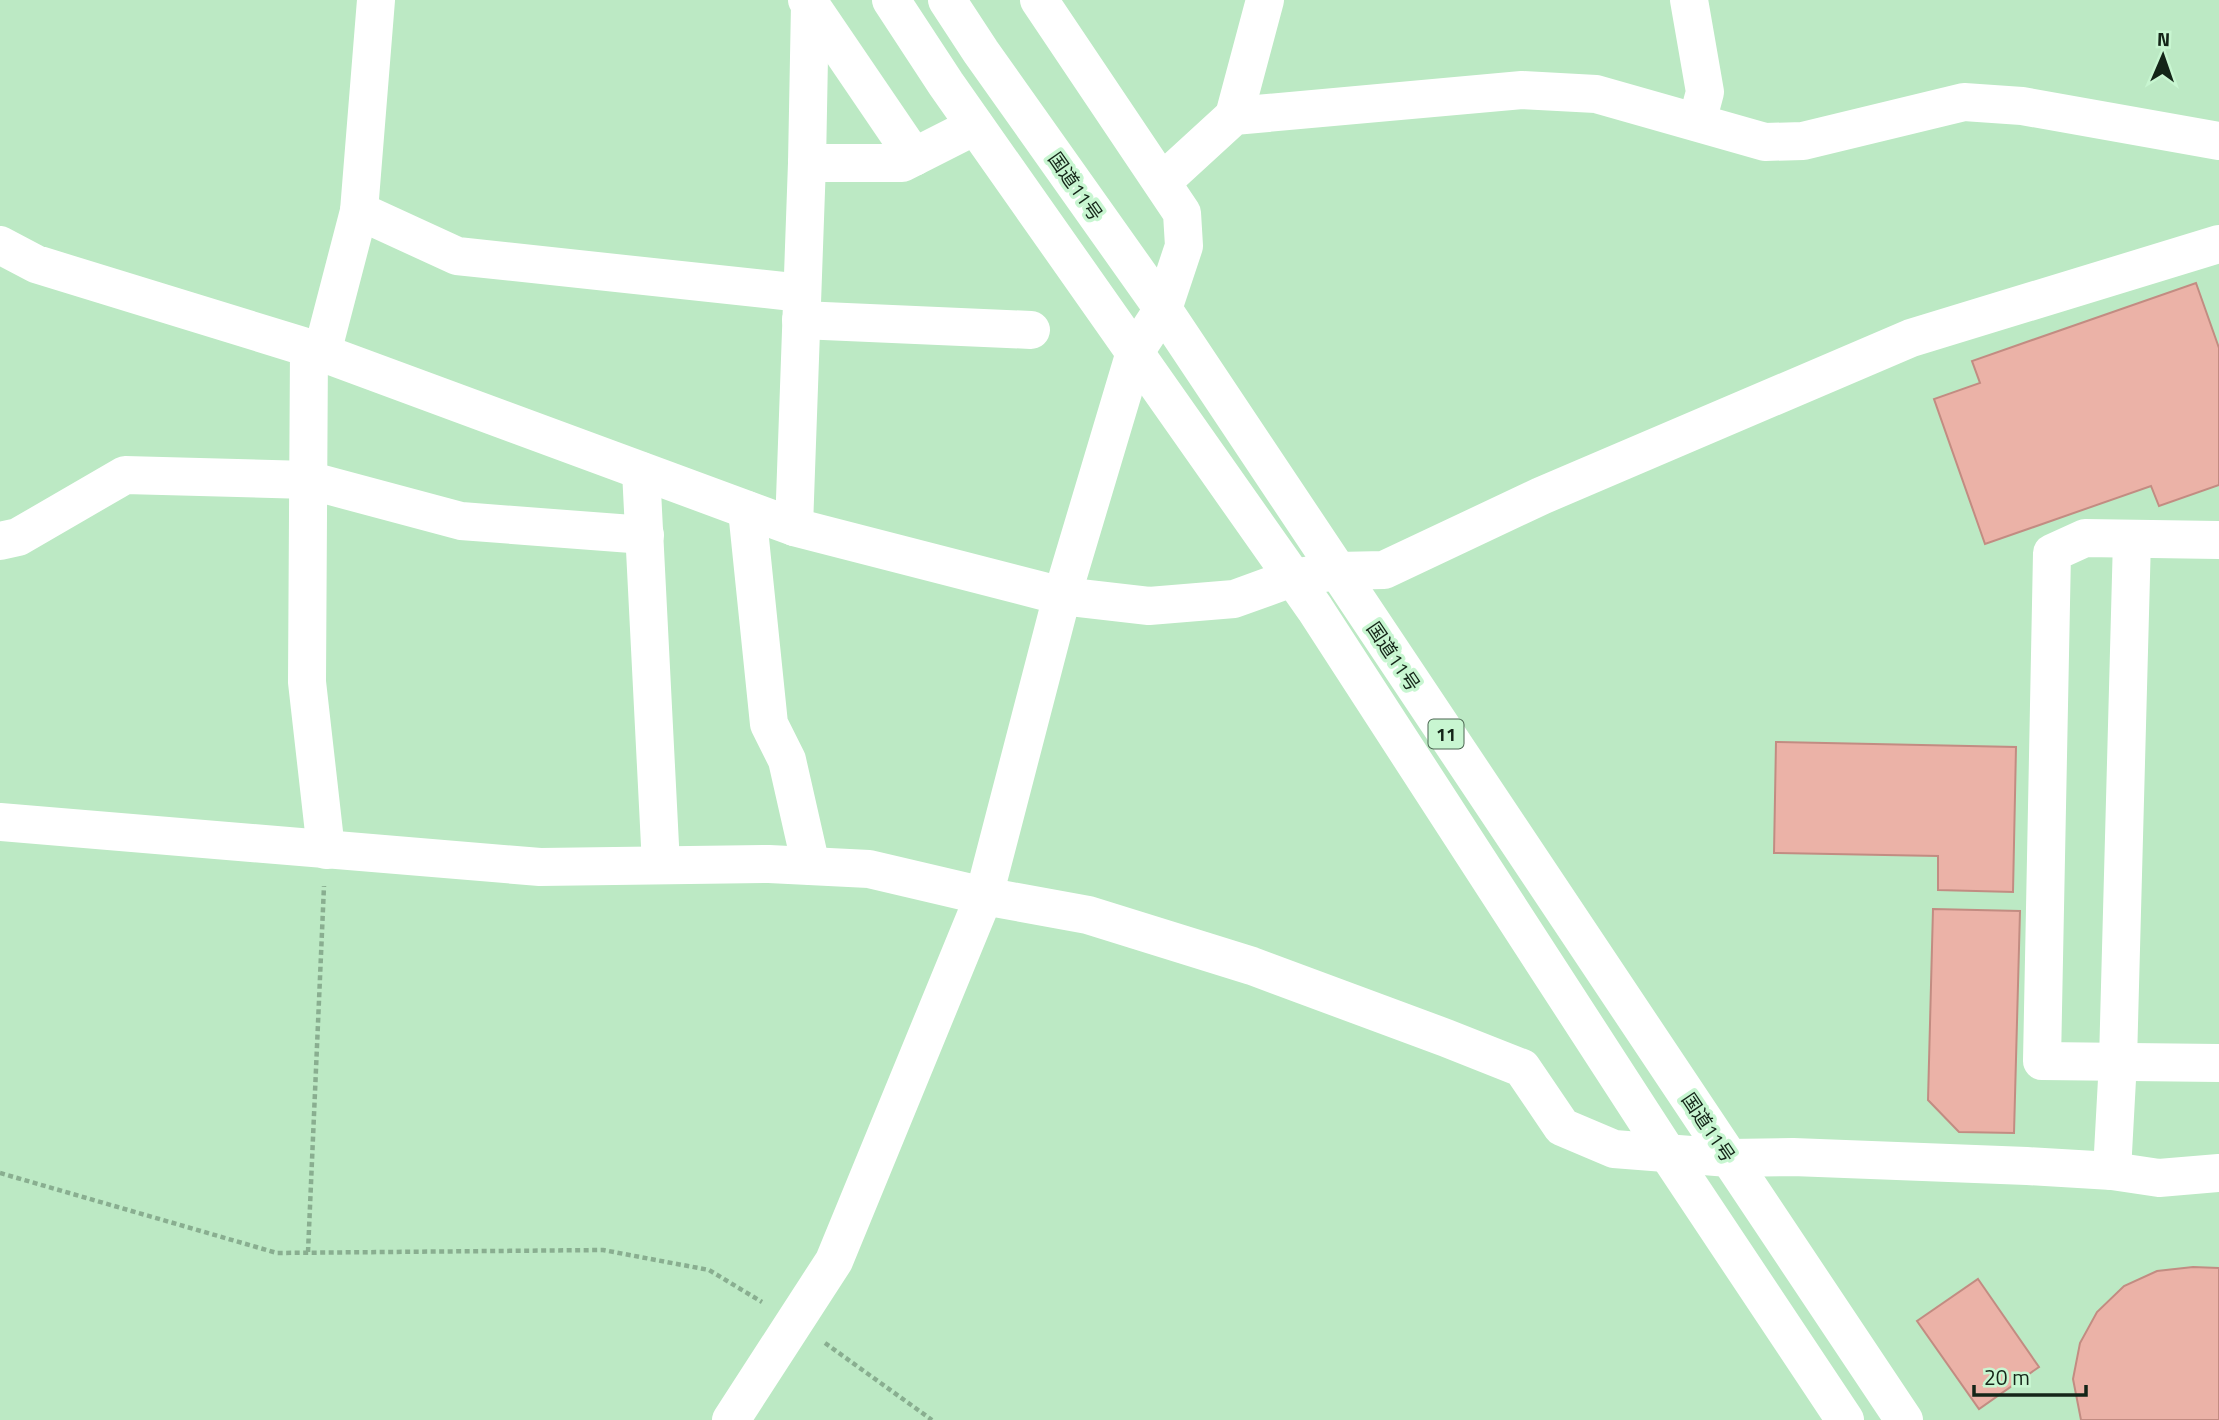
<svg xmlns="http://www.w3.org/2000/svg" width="2219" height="1420" font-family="'Titillium Web','Noto Sans JP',sans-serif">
  <rect width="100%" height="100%" fill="#bce9c4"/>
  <g fill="#ebb2a7" stroke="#c28c82" stroke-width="2">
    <polygon points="2196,283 2219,348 2219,485 2159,506 2151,486 1985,544 1934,399 1980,383 1972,361"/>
    <polygon points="1776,742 2016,747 2013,892 1938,890 1938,856 1774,853"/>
    <polygon points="1933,909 2020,911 2014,1133 1959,1132 1928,1100"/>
    <polygon points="2193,1267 2219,1268 2219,1420 2081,1420 2073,1379 2080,1343 2097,1312 2124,1286 2157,1271"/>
    <polygon points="1978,1279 2039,1367 1979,1409 1917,1321"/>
  </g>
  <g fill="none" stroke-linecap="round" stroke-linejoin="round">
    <g stroke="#89ae90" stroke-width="4.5" stroke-dasharray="5 3.5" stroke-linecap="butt">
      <polyline points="0,1173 277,1253 603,1250 709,1270 762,1302"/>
      <polyline points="308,1252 324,886"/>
      <polyline points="825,1343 932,1420"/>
    </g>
    <g stroke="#fff" stroke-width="38">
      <polyline points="807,0 810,4 807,163 902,163 975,126"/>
      <polyline points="1689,0 1705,92 1697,122"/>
      <polyline points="810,4 914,157"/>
      <polyline points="1234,116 1265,0"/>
      <polyline points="1162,182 1234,116 1522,90 1596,94 1765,142 1803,141 1964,102 2022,106 2219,141"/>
      <polyline points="359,211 457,256 802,293"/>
      <polyline points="0,245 36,264 309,348 794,527 1062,596 1149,606 1234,599 1292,578 1337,571 1384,570 1541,496 1911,338 2219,244"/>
      <polyline points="801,320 1031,330"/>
      <polyline points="309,348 307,682 326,850"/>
      <polyline points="322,353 359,211 376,0"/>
      <polyline points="641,471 661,865"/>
      <polyline points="747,510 769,724 787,760 811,866"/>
      <polyline points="794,527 807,163"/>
      <polyline points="2219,540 2085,538 2052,553 2042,1061 2219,1063"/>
      <polyline points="0,541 18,537 125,475 308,480 461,521 645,535"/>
      <polyline points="0,822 540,867 769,864 869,869 984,896 1088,915 1252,966 1446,1038 1522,1068 1562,1127 1614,1149 1729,1158 1793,1157 2027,1166 2112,1171 2159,1178 2219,1173"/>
      <polyline points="2112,1171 2118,1061 2132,539"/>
      <polyline points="731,1420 834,1261 984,896 1062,596 1135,352 1163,309 1184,246 1182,213 1039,0"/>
    </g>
    <g stroke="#fff" stroke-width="38">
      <polyline points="891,0 946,84 1315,609 1668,1154 1845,1420"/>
      <polyline points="947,0 981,52 1163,309 1904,1420"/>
    </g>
  </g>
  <g text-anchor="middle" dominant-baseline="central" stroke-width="7" stroke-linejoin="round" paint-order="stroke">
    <rect fill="#c8f6d1" stroke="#4a6450" stroke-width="2" x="1428.5" y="719.5" width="35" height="29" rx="5"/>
    <g font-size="18" font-weight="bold" fill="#142518">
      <text x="1446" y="734">11</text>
    </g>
    <g font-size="19" fill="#142518" stroke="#c8f6d1">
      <text transform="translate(1076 186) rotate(55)">国道11号</text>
      <text transform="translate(1394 656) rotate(56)">国道11号</text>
      <text transform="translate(1709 1127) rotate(56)">国道11号</text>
    </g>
  </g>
  <g transform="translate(2163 56) rotate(2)" stroke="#c8f6d1" stroke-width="5" paint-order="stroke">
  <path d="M0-5L12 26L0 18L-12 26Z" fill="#142518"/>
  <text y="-10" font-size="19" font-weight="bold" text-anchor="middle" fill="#142518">N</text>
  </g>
  <path d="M1974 1385v10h112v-10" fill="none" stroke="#142518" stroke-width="3.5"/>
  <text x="1984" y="1385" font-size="21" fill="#142518" stroke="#c8f6d1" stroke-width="5" paint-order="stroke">20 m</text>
</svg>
